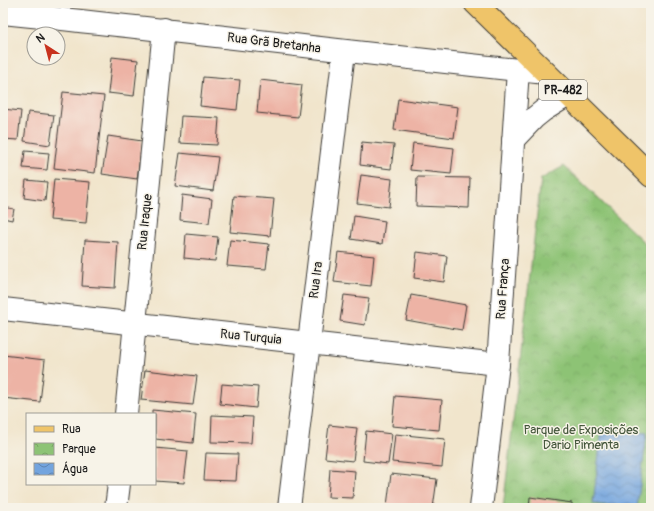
<svg xmlns="http://www.w3.org/2000/svg" width="654" height="511" font-family="Pangolin,sans-serif">
  <defs>
    <pattern id="park-crowns" width="20" height="18" patternUnits="userSpaceOnUse"><rect width="20" height="18" fill="#8dc375"/><path d="M2 6a3 3 0 1 1 6 0M12 15a3 3 0 1 1 6 0" fill="none" stroke="#79a765"/></pattern>
    <pattern id="water-waves" width="16" height="10" patternUnits="userSpaceOnUse"><rect width="16" height="10" fill="#73a4de"/><path d="M0 5q4-4 8 0t8 0" fill="none" stroke="#5e85b3"/></pattern>
  </defs>
  <rect width="100%" height="100%" fill="#f7f3e8"/>
  <filter id="ink" filterUnits="userSpaceOnUse"><feTurbulence type="fractalNoise" baseFrequency=".025" numOctaves="2"/><feDisplacementMap in="SourceGraphic" scale="8" xChannelSelector="R" yChannelSelector="G"/><feConvolveMatrix kernelMatrix="1 2 1 2 8 2 1 2 1" color-interpolation-filters="sRGB"/></filter>
  <filter id="wash" filterUnits="userSpaceOnUse"><feTurbulence type="fractalNoise" baseFrequency=".012" numOctaves="4" result="noise"/><feDisplacementMap in="SourceGraphic" scale="16" xChannelSelector="R" yChannelSelector="G"/><feGaussianBlur stdDeviation="0.9" result="paint"/><feColorMatrix in="noise" values="0 0 0 0 0 0 0 0 0 0 0 0 0 0 0 0 0 1.4 0 .05"/><feComposite in="paint" operator="in"/></filter>
  <g filter="url(#wash)">
    <rect width="100%" height="100%" fill="#f1e5cc"/>
    <polygon fill="url(#park-crowns)" stroke="#547048" points="564,166 651,249 651,508 503,508 541,179"/>
    <polygon fill="url(#water-waves)" stroke="#48607d" points="602,428 647,433 637,508 593,504"/>
    <g id="blocks">
      <g fill="#edb3a5">
        <polygon points="112,57 138,60 134,96 108,93"/>
        <polygon points="203,77 240,80 237,110 200,106"/>
        <polygon points="260,80 302,85 298,117 257,113"/>
        <polygon points="63,92 104,96 95,173 54,168"/>
        <polygon points="398,99 458,107 454,138 394,130"/>
        <polygon points="3,109 21,111 18,140 3,139"/>
        <polygon points="28,112 54,115 50,145 24,141"/>
        <polygon points="181,116 219,118 217,145 179,143"/>
        <polygon points="108,136 142,141 137,179 102,174"/>
        <polygon points="362,142 394,145 391,169 360,165"/>
        <polygon points="413,143 454,148 451,174 410,170"/>
        <polygon points="25,151 49,153 47,170 23,168"/>
        <polygon points="180,153 218,157 213,191 175,186"/>
        <polygon points="361,175 392,179 389,207 357,203"/>
        <polygon points="417,177 470,178 469,208 416,206"/>
        <polygon points="54,179 90,182 86,223 50,220"/>
        <polygon points="26,180 47,182 45,201 24,198"/>
        <polygon points="182,195 212,199 209,223 180,220"/>
        <polygon points="234,196 274,199 270,236 230,232"/>
        <polygon points="3,207 14,209 12,220 3,218"/>
        <polygon points="354,216 385,221 382,244 351,239"/>
        <polygon points="186,234 218,237 215,261 184,258"/>
        <polygon points="85,240 118,242 115,288 82,286"/>
        <polygon points="230,240 269,244 266,269 227,266"/>
        <polygon points="338,252 374,256 371,286 334,282"/>
        <polygon points="417,252 447,256 444,282 414,278"/>
        <polygon points="344,295 369,298 365,325 340,321"/>
        <polygon points="411,295 466,305 462,330 406,320"/>
        <polygon points="3,355 45,360 40,402 3,398"/>
        <polygon points="145,370 197,376 193,405 141,400"/>
        <polygon points="222,384 258,387 256,408 220,404"/>
        <polygon points="395,396 442,400 439,430 392,426"/>
        <polygon points="152,410 196,414 193,443 155,439 155,414 152,414"/>
        <polygon points="212,415 253,417 251,443 211,442"/>
        <polygon points="329,425 357,428 353,461 325,458"/>
        <polygon points="366,431 392,434 388,464 363,461"/>
        <polygon points="395,434 445,439 442,467 392,462"/>
        <polygon points="155,448 188,451 184,483 155,481"/>
        <polygon points="206,453 238,454 236,481 204,480"/>
        <polygon points="330,469 355,471 353,498 328,497"/>
        <polygon points="391,474 437,479 433,508 407,508 387,506"/>
        <polygon points="530,497 572,503 572,508 529,508"/>
      </g>
    </g>
  </g>
  <g filter="url(#ink)">
    <use href="#blocks" fill-opacity="0" stroke="#3c3a36" stroke-width="1"/>
    <g fill="none" stroke-linecap="round" stroke-linejoin="round">
      <defs>
        <g id="minor">
          <path d="M 3,13 C 184,31 365,54 546,73"/>
          <polyline points="513,140 534,118 544,110 568,95"/>
          <polyline points="3,309 498,364"/>
          <polyline points="126,414 164,29"/>
          <polyline points="116,508 119,484"/>
          <polyline points="289,508 344,52"/>
          <polyline points="481,508 498,364 518,70"/>
        </g>
        <polyline id="major" points="475,3 651,176"/>
      </defs>
      <use href="#minor" stroke="#3c3a36" stroke-width="24"/>
      <use href="#major" stroke="#3c3a36" stroke-width="24"/>
      <use href="#minor" stroke="#fff" stroke-width="22"/>
      <use href="#major" stroke="#efc469" stroke-width="22"/>
    </g>
  </g>
  <g text-anchor="middle" dominant-baseline="central" stroke-width="3" stroke-linejoin="round" paint-order="stroke">
    <rect fill="#f7f3e8" stroke="#5e5c59" stroke-width="1" x="539" y="80" width="48" height="20" rx="3"/>
    <g font-size="12" font-weight="bold" fill="#1c1c1c">
      <text x="563" y="90">PR-482</text>
    </g>
    <g font-size="13" fill="#1c1c1c" stroke="#f7f3e8">
      <text transform="translate(274 43) rotate(7)">Rua Grã Bretanha</text>
      <text transform="translate(145 222) rotate(-84)">Rua Iraque</text>
      <text transform="translate(316 280) rotate(-83)">Rua Ira</text>
      <text transform="translate(503 289) rotate(-86)">Rua França</text>
      <text transform="translate(251 337) rotate(6)">Rua Turquia</text>
    </g>
    <g font-size="13" fill="#44563b" stroke="#f7f3e8">
      <text x="581" y="430">Parque de Exposições<tspan x="581" dy="15">Dario Pimenta</tspan></text>
    </g>
  </g>
  <rect width="654" height="511" fill="none" stroke="#f7f3e8" stroke-width="16"/>
  <rect x="26" y="413" width="130" height="72" fill="#f7f3e8" stroke="#9f9d96"/>
  <rect x="34" y="426" width="20" height="6" fill="#efc469" stroke="#9f9d96"/>
  <text x="62" y="433" font-size="12" fill="#1c1c1c">Rua</text>
  <rect x="34" y="443" width="20" height="12" fill="url(#park-crowns)" stroke="#9f9d96"/>
  <text x="62" y="453" font-size="12" fill="#1c1c1c">Parque</text>
  <rect x="34" y="463" width="20" height="12" fill="url(#water-waves)" stroke="#9f9d96"/>
  <text x="62" y="473" font-size="12" fill="#1c1c1c">Água</text>
  <g transform="translate(46 46) rotate(324)"><circle r="19" fill="#f7f3e8" stroke="#9f9d96"/>
  <path d="M0-3L7 15L0 10L-7 15Z" fill="#c8321e"/>
  <text y="-6" font-size="11" font-weight="bold" text-anchor="middle" fill="#1c1c1c">N</text>
  </g>
</svg>
